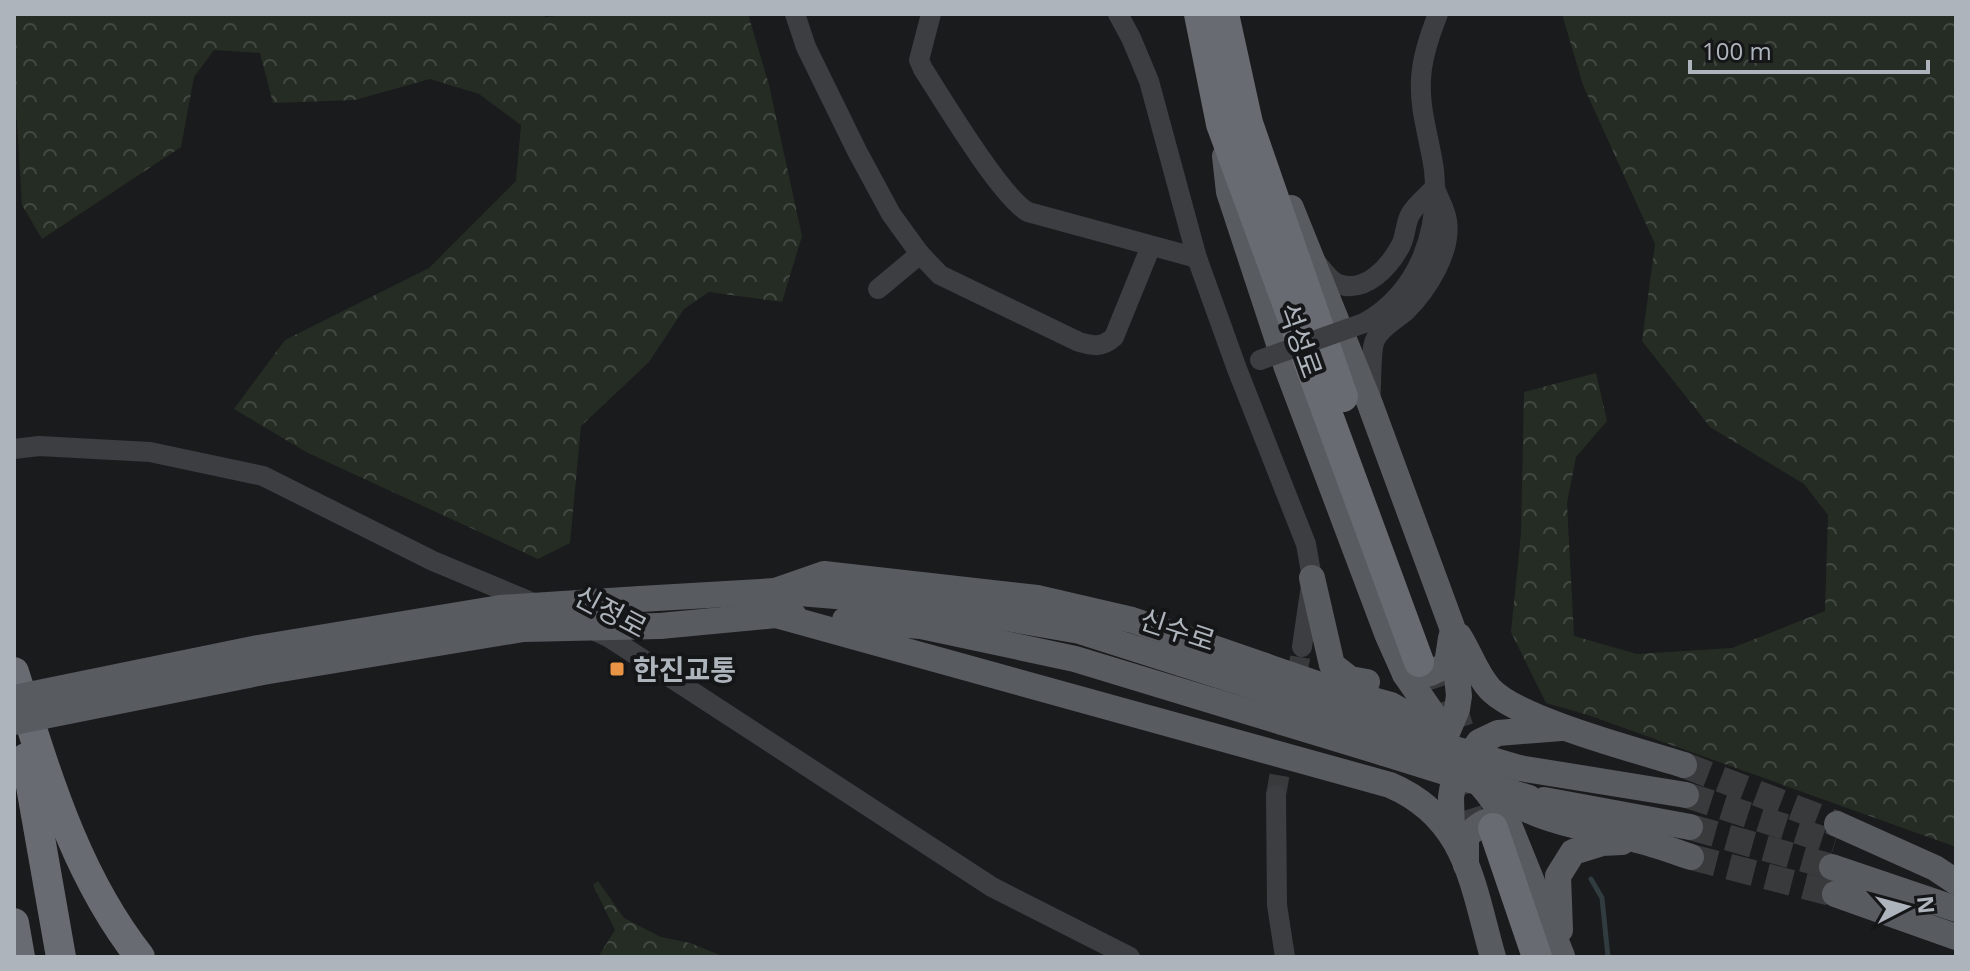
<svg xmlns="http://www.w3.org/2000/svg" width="1970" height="971" font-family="'Open Sans','Noto Sans KR',sans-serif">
  <defs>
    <pattern id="forest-crowns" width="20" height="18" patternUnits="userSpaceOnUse" patternTransform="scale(2)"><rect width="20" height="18" fill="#252c24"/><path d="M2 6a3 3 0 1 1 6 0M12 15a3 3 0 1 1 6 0" fill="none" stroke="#424842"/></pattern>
  </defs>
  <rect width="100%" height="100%" fill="#1a1b1c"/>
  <g fill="url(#forest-crowns)">
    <polygon points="14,14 536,14 546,17 576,14 748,14 769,85 802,236 782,302 709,292 684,309 649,362 581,426 570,543 538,559 308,453 234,409 285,340 429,268 516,181 521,125 479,94 430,79 355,100 273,103 260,53 214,50 194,77 181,147 42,239 22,205 14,73"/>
    <polygon points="1562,14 1956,14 1956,847 1588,715 1546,703 1511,632 1521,533 1524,392 1596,373 1607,421 1576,457 1567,503 1574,636 1637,654 1732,648 1825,611 1828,515 1804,484 1710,427 1642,341 1655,244 1583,85"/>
    <polygon points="598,881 624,918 661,937 690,943 725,957 598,957 615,930 593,885"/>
  </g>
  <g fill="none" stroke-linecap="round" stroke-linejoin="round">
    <polyline stroke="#313c40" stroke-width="5" points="1591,879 1602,898 1608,957"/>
    <polyline stroke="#383a3c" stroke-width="20" stroke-dasharray="20 10" stroke-linecap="butt" points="1276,795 1302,647"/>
    <g stroke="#383a3c" stroke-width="26" stroke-dasharray="26 13" stroke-linecap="butt">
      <polyline points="1684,765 1837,824"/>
      <polyline points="1686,795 1835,843"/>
      <polyline points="1690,827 1832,867"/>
      <polyline points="1691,857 1835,894"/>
    </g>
    <g stroke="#383a3c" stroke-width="30" stroke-dasharray="30 15" stroke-linecap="butt">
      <polyline points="1435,657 1475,777"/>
      <polyline points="1453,767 1475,837"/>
    </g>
    <g stroke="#3c3e41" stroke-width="20">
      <path d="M 795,14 L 806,47 L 857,151 L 891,214 L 920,254 L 940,275 L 1079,342 C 1093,346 1102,348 1114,337 L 1151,246"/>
      <path d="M 931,14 L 919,60 L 923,69 C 943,100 1001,197 1028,212 L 1197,258"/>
      <polyline points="1118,14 1131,38 1149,81 1197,258 1237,369 1306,544 1312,578 1302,647"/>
      <path d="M 1316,262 C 1323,270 1329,280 1338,284 C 1366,294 1390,266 1401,245 C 1406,235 1405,224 1410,215 C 1415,205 1428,196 1435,187"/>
      <polyline points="878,289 920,254"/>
      <path d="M 1364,323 C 1419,292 1440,232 1434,170 C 1430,140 1419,110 1421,79 C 1422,57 1430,34 1438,14"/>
      <path d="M 1370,403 C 1372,388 1370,351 1375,340 C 1381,327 1396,320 1407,310 C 1427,290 1452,251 1447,221 C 1446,211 1440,201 1436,191"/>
      <polyline points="14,449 39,446 150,452 263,476 433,561 536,604"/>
      <polyline points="591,629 610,638 992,887 1130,957"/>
      <polyline points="1276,795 1277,905 1285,957"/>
    </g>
    <g stroke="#585b60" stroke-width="26">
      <polyline points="1225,156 1229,192 1287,368 1388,636 1405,674 1443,729"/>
      <polyline points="1291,208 1370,404 1452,627 1459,696 1457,709 1441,747"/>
      <polyline points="1312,578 1332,665 1350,679 1367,682"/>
      <polyline points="775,591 824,574 1037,598 1132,620 1326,687 1391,705 1421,722 1439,736 1487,792 1507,820 1562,956"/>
      <polyline points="640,599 775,591 921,603 1080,631 1380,727"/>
      <path d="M 776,615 L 1390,785 C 1467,818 1472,884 1493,957"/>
      <polyline points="845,620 921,626 1075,659 1384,753"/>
      <polyline points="660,626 776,615 794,616"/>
      <path d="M 1459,636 C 1470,653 1476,674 1490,689 C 1519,720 1640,751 1684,765"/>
      <path d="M 1405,674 C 1423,678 1433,673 1447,664 L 1451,638"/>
      <polyline points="1519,768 1686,795"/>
      <path d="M 1501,794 C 1536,822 1594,829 1637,840 C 1655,844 1673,851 1691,857"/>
      <polyline points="1544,800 1690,827"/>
      <polyline points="1837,824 1935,868 1956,882"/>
      <polyline points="1452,833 1451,797 1454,779 1479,742 1498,733 1561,728"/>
      <path d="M 1466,865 L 1466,837 C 1480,823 1487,818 1507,820"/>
      <polyline points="1832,867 1956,909"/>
      <polyline points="1835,894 1956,937"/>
      <polyline points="1560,930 1558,876 1573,852 1602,843 1622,842"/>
    </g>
    <g stroke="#686c72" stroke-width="30">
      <polyline points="1199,14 1221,124 1419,662"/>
      <polyline points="1224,14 1248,123 1343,397"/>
      <path d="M 14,672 C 46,772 74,873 140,957"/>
      <polyline points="26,758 61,957"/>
      <polyline points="1493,828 1537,957"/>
      <polyline points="14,923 20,957"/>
    </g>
    <polyline stroke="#3c3e41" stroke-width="20" points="1260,360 1364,323"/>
    <g stroke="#585b60" stroke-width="26">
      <polyline points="14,698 258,648 500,608 640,599"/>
      <polyline points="14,722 263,672 523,629 660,626"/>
      <polyline points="1380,727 1519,768"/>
      <polyline points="1384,753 1529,798"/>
    </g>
  </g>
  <rect fill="#e89447" stroke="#151618" stroke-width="3" x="609" y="661" width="16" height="16" rx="4"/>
  <g text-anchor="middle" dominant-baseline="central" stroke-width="8" stroke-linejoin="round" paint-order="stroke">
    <g font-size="28" fill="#aeb4bb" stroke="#151618">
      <text transform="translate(1301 340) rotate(70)">석성로</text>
      <text transform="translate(611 611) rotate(28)">신정로</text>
      <text transform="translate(1178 629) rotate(18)">신수로</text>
    </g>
    <g font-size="28" font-weight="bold" fill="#aeb4bb" stroke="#151618" text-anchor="start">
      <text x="633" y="669">한진교통</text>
    </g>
  </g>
  <rect width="1970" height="971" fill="none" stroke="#aeb4bb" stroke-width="32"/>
  <g transform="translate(1906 907) rotate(84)" stroke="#151618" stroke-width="6" paint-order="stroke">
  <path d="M0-6L14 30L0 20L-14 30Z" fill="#aeb4bb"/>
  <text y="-12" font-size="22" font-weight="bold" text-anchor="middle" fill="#aeb4bb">N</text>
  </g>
  <path d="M1690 60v12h238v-12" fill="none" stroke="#aeb4bb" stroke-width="4"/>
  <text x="1702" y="60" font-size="24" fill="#aeb4bb" stroke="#151618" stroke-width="6" paint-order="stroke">100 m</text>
</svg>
